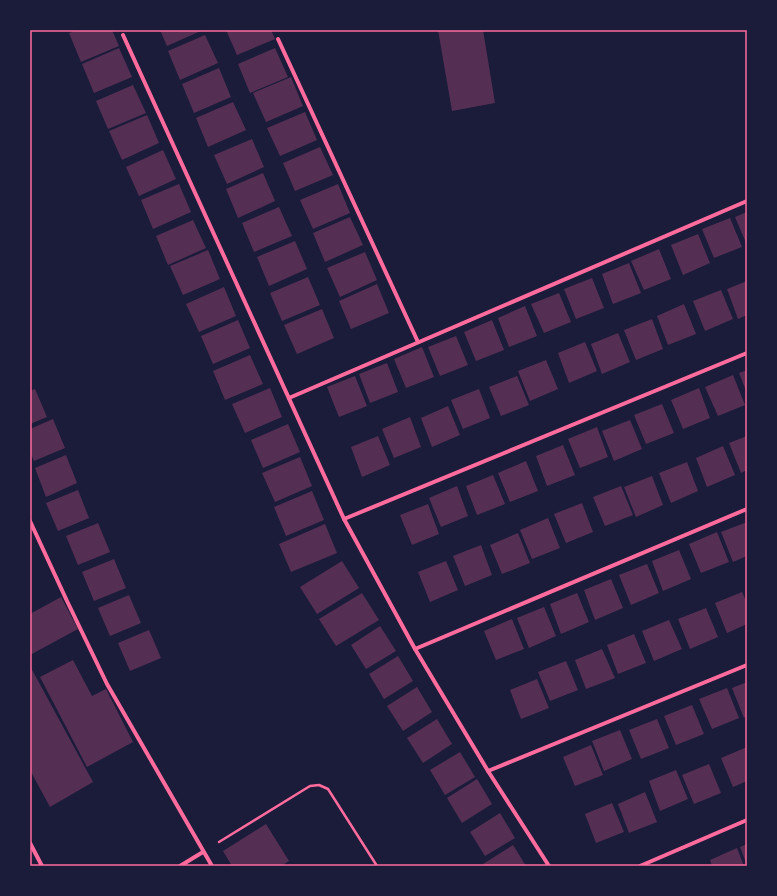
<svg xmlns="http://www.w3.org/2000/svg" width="777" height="896" font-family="'Exo 2',sans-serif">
  <rect width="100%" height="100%" fill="#1b1b3a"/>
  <g fill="#542f53">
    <polygon points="77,30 112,30 119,46 81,62 69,33"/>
    <polygon points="160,30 203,30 167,46"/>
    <polygon points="226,30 271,30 275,39 237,55"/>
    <polygon points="438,30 483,30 495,103 452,111"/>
    <polygon points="205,35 218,63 180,80 168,51"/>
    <polygon points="119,48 132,77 94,93 82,64"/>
    <polygon points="275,48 288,77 250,93 238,64"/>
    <polygon points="219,68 231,97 194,113 182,84"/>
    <polygon points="291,77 303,106 266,122 253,93"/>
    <polygon points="133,85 146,113 108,129 96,101"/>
    <polygon points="233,102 246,130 208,147 196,118"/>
    <polygon points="305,112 317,140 280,156 267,128"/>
    <polygon points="147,115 159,143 122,160 109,131"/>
    <polygon points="252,139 264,167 227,184 214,155"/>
    <polygon points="320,147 333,175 295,191 283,163"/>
    <polygon points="163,150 176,179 139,196 126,167"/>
    <polygon points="263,173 275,201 238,218 226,189"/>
    <polygon points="179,184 191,212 153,229 141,200"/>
    <polygon points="338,184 350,213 313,229 300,200"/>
    <polygon points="279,207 292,236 254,252 242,223"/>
    <polygon points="747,212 747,245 735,217"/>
    <polygon points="350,217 363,245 325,262 313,233"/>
    <polygon points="730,218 742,247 714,258 702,229"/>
    <polygon points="193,220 206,248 168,265 156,236"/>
    <polygon points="698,234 710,263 683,275 671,245"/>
    <polygon points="295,241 307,269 269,286 257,257"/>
    <polygon points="659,249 671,279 644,290 631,261"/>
    <polygon points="208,250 220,279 183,295 170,266"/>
    <polygon points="365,252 377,280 340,297 327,268"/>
    <polygon points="629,263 641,293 613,304 602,274"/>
    <polygon points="308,277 320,305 282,321 270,293"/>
    <polygon points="592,278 604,308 576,319 564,289"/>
    <polygon points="747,281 747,315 738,319 727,289"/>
    <polygon points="377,284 389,313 351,329 339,301"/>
    <polygon points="224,287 236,316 199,332 186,304"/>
    <polygon points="721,290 733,319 705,331 693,301"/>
    <polygon points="559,293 571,322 544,333 531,304"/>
    <polygon points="684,304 696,334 668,345 657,316"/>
    <polygon points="525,306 537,336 509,347 498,318"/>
    <polygon points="322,309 334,338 297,354 284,325"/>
    <polygon points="652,319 663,349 636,360 624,330"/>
    <polygon points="238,320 250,348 213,364 201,336"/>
    <polygon points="492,320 504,350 476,361 464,332"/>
    <polygon points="618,333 630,362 602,374 591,344"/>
    <polygon points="456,336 468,365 440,376 428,347"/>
    <polygon points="585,342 597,371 569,383 558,353"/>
    <polygon points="422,347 434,377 406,388 394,359"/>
    <polygon points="250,355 263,384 225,400 213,371"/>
    <polygon points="546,360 558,389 530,401 518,371"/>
    <polygon points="387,363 398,392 370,403 359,374"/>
    <polygon points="747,370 747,393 739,373"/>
    <polygon points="733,375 745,405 718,416 705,387"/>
    <polygon points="355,376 367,406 339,417 327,387"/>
    <polygon points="517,376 529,405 501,416 489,387"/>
    <polygon points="270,388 282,417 245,433 232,404"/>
    <polygon points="699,388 710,418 683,429 671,400"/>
    <polygon points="35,389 47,417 30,424 30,391"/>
    <polygon points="479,389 490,418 463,429 451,400"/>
    <polygon points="662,404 674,433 646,444 634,415"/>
    <polygon points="448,406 460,435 432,447 421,418"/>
    <polygon points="410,417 421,447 394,458 382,429"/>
    <polygon points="53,419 65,448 34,461 30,452 30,429"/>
    <polygon points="630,420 642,449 614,461 602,431"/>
    <polygon points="288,424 300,452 263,468 251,440"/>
    <polygon points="597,427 608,457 580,468 568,439"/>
    <polygon points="378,436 390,465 362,477 351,447"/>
    <polygon points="747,436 747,470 741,473 729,443"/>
    <polygon points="563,445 575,475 547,486 536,456"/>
    <polygon points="723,446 735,475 707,487 696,458"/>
    <polygon points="66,455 77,483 46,497 35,468"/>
    <polygon points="300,457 312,486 275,502 262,473"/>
    <polygon points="526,461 538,491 510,502 498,473"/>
    <polygon points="687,462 698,491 671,503 659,473"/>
    <polygon points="493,475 505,504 477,515 466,486"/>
    <polygon points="652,476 663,505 636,517 624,487"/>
    <polygon points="457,486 468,516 441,527 429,498"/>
    <polygon points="621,486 633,515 605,526 593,497"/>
    <polygon points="78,490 89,518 58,531 46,503"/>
    <polygon points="312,491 324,520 286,536 274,507"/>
    <polygon points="582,503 593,532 566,543 554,514"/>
    <polygon points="428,504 439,534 412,545 400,515"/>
    <polygon points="548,518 560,548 532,559 520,530"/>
    <polygon points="747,522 747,556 733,562 721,532"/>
    <polygon points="98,523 110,552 78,565 66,536"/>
    <polygon points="325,524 337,553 291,572 279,544"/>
    <polygon points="717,532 729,562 701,573 689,544"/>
    <polygon points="518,533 530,563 502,574 490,545"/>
    <polygon points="481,545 492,575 465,586 453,556"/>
    <polygon points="679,550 691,579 663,591 652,561"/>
    <polygon points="114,559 126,588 94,601 82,572"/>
    <polygon points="342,561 359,588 317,614 300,587"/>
    <polygon points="446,561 458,590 430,602 418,572"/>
    <polygon points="647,564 659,593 631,605 619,575"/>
    <polygon points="611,579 623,608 595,620 584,590"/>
    <polygon points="742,592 747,603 747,624 727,633 715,603"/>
    <polygon points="362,593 379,620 336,646 319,619"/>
    <polygon points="577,593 589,622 561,634 550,604"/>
    <polygon points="129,595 141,623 110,636 98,608"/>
    <polygon points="61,597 78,629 30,655 30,614"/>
    <polygon points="544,607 556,636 529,648 517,618"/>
    <polygon points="706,608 718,637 690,649 678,619"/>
    <polygon points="512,619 524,649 496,660 484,631"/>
    <polygon points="669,620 682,649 654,661 642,631"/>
    <polygon points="380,626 396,651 366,669 351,645"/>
    <polygon points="149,630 161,658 130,671 118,643"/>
    <polygon points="634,634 646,663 618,674 607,645"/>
    <polygon points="602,649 615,678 586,689 575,660"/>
    <polygon points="398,656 413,681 384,699 369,674"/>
    <polygon points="73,660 92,696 106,689 133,742 87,767 40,677"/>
    <polygon points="566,661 578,690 550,701 538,672"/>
    <polygon points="30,666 93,782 50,807 30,770"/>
    <polygon points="537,679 549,708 521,719 510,690"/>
    <polygon points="747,682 747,716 744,718 732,688"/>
    <polygon points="417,687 432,712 403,731 387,706"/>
    <polygon points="727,688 739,718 712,729 699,699"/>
    <polygon points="692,705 704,734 676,745 664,716"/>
    <polygon points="437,719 452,744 423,763 407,738"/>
    <polygon points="657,719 669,748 641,759 629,730"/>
    <polygon points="620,730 632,759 604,771 592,741"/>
    <polygon points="591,745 603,775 575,786 563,757"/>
    <polygon points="747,747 747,781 733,787 721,758"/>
    <polygon points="460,752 475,777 445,795 430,770"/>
    <polygon points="709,764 721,793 694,804 682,775"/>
    <polygon points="676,770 688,799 660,811 649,781"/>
    <polygon points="477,779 492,804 462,823 447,798"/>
    <polygon points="645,792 657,822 629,833 618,804"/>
    <polygon points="612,803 624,832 596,843 585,814"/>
    <polygon points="500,813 515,838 485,856 470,832"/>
    <polygon points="266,824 289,861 281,866 232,866 223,851"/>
    <polygon points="747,844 747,865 740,847"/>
    <polygon points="513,845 526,866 485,866 483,864"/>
    <polygon points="737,848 744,866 712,866 710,860"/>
  </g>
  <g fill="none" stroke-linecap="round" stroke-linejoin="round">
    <polyline stroke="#ff6b9d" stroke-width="2.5" points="219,842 310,786 319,785 328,789 377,866"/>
    <g stroke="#ff6b9d" stroke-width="4">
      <polyline points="123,35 344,519 415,649 488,771 549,866"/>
      <polyline points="278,39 418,342"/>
      <polyline points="289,398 747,201"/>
      <polyline points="344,519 747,353"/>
      <polyline points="30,521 67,601 107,684 212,866"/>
      <polyline points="415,649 747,509"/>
      <polyline points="488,771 747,665"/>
      <polyline points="30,843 42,866"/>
      <polyline points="180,866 203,852"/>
      <polyline points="640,866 747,820"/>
    </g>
  </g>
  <rect width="777" height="896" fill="none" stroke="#1b1b3a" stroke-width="62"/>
  <rect x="31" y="31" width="715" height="834" fill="none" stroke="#ff6b9d" stroke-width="1.5"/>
</svg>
